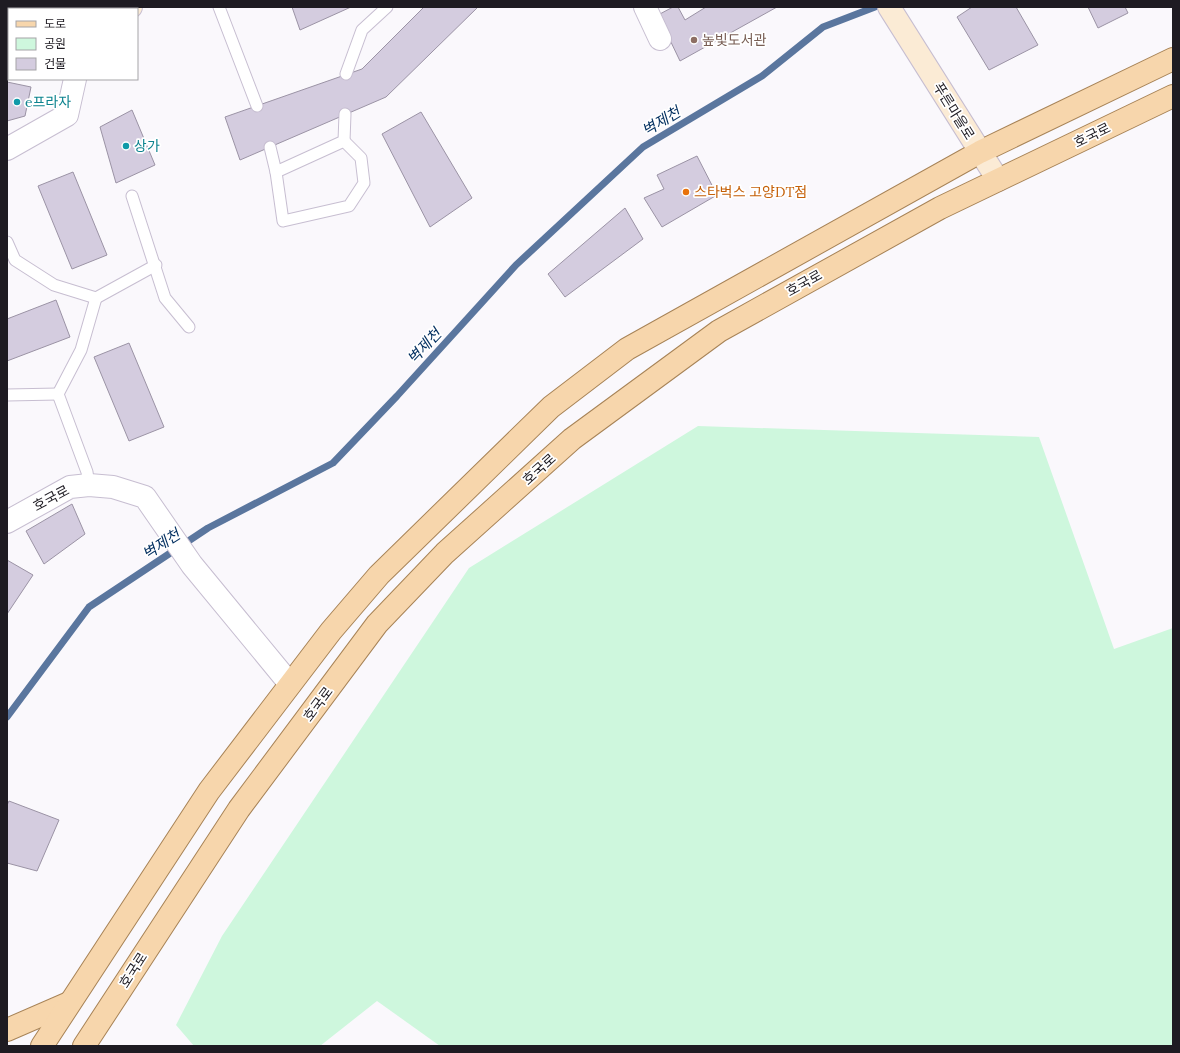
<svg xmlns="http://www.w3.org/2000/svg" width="1180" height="1053" font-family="Lora,'Noto Sans KR',serif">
  <rect width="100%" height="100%" fill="#faf8fc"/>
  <polygon fill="#cef7dd" points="698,426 1039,437 1114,649 1173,628 1173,1046 440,1046 377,1001 320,1046 194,1046 176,1025 222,936 469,568"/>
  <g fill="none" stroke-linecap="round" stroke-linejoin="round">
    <polyline stroke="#5a769e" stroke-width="7" points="7,717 89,607 208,528 333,463 397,396 516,265 643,147 762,76 823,27 875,7"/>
  </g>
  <g fill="#d4ccdf" stroke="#9b93a5">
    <polygon points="292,7 351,7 300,30"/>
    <polygon points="424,7 478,7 386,97 240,160 225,117 362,69"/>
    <polygon points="673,7 678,7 685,20 706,7 777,7 680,61 658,15"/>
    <polygon points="972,7 1016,7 1038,45 989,70 957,17"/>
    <polygon points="1088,7 1125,7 1128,13 1098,28"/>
    <polygon points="7,82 31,87 25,116 7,121"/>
    <polygon points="132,110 155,165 116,183 100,127"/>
    <polygon points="421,112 472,198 430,227 382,134"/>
    <polygon points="697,156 717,195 662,227 644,198 664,189 657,175"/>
    <polygon points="73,172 107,255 72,269 38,186"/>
    <polygon points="625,208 643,239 565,297 548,274"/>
    <polygon points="56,300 70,337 7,361 7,319"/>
    <polygon points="129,343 164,427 129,441 94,357"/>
    <polygon points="72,504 85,534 44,564 26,531"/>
    <polygon points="7,560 33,575 7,614"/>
    <polygon points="9,801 59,820 37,871 7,863 7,805"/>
  </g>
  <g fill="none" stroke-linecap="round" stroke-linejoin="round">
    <defs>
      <g id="lane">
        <polyline points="219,7 257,106"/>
        <polyline points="346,74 362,30 387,7"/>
        <polyline points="270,147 276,172 344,141 345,114"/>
        <polyline points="276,172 283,221 349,206 364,183 361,158 344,141"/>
        <polyline points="132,196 165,298 189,327"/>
        <polyline points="7,242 15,260 54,285 96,298 81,350 58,394 87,472 89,485"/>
        <polyline points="96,298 156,265"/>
        <polyline points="7,395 58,394"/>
      </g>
      <g id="street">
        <polyline points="645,7 660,39"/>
        <polyline points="7,149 67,115 75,79"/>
        <polyline points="7,522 70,487 89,485 113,487 145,497 192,565 290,684"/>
      </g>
      <g id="secondary">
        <polyline points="889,7 998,180"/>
        <polyline points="124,9 131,7"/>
        <polyline points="7,33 9,33"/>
      </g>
      <g id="primary">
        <polyline points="7,1030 69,1003"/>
        <polyline points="42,1046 209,791 331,631 379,575 551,407 627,349 980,152 1173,59"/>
        <polyline points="84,1046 239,809 377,624 445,553 572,439 719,331 940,208 1173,96"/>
      </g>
    </defs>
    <use href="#lane" stroke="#c7bed1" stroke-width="13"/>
    <use href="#street" stroke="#c7bed1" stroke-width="24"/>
    <use href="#secondary" stroke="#c7bed1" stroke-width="24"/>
    <use href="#primary" stroke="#a78357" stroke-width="24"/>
    <use href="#lane" stroke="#fff" stroke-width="11"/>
    <use href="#street" stroke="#fff" stroke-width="22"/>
    <use href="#secondary" stroke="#fbebd5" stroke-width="22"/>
    <use href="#primary" stroke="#f7d6ac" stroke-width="22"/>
  </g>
  <circle fill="#8d6e63" stroke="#fff" stroke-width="1.5" cx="694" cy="40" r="4"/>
  <g fill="#0f9aa8" stroke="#fff" stroke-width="1.5">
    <circle cx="17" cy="102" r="4"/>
    <circle cx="126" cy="146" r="4"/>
  </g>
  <circle fill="#e8710a" stroke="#fff" stroke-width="1.5" cx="686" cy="192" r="4"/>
  <g text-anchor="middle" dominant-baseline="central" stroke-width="3.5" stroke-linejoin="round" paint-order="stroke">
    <g font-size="14" fill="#785e54" stroke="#fff" text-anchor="start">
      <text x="702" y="40">높빛도서관</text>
    </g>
    <g font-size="14" fill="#0d838f" stroke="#fff" text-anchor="start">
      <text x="25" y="102">e프라자</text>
      <text x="134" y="146">상가</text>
    </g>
    <g font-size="14" fill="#1e1b22" stroke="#fff">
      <text transform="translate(954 111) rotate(58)">푸른마을로</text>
      <text transform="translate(1092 135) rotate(-26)">호국로</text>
      <text transform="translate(804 283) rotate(-29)">호국로</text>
      <text transform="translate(539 469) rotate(-42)">호국로</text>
      <text transform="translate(51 498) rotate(-28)">호국로</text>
      <text transform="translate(318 704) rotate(-53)">호국로</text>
      <text transform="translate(133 970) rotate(-57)">호국로</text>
    </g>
    <g font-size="14" fill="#c56008" stroke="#fff" text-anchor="start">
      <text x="694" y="192">스타벅스 고양DT점</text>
    </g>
    <g font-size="15" font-style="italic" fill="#012e5f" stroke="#fff">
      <text transform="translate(661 121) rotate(-31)">벽제천</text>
      <text transform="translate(424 346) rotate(-47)">벽제천</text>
      <text transform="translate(161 544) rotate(-33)">벽제천</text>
    </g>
  </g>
  <rect width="1180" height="1053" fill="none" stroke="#1e1b22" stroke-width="16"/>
  <rect x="8" y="8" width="130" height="72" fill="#ffffff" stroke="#a5a4a7"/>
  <rect x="16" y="21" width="20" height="6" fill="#f7d6ac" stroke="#a5a4a7"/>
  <text x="44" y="28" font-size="12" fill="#1e1b22">도로</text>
  <rect x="16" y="38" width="20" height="12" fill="#cef7dd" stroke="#a5a4a7"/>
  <text x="44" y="48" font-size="12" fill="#1e1b22">공원</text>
  <rect x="16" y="58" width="20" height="12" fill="#d4ccdf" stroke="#a5a4a7"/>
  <text x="44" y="68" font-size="12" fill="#1e1b22">건물</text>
</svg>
